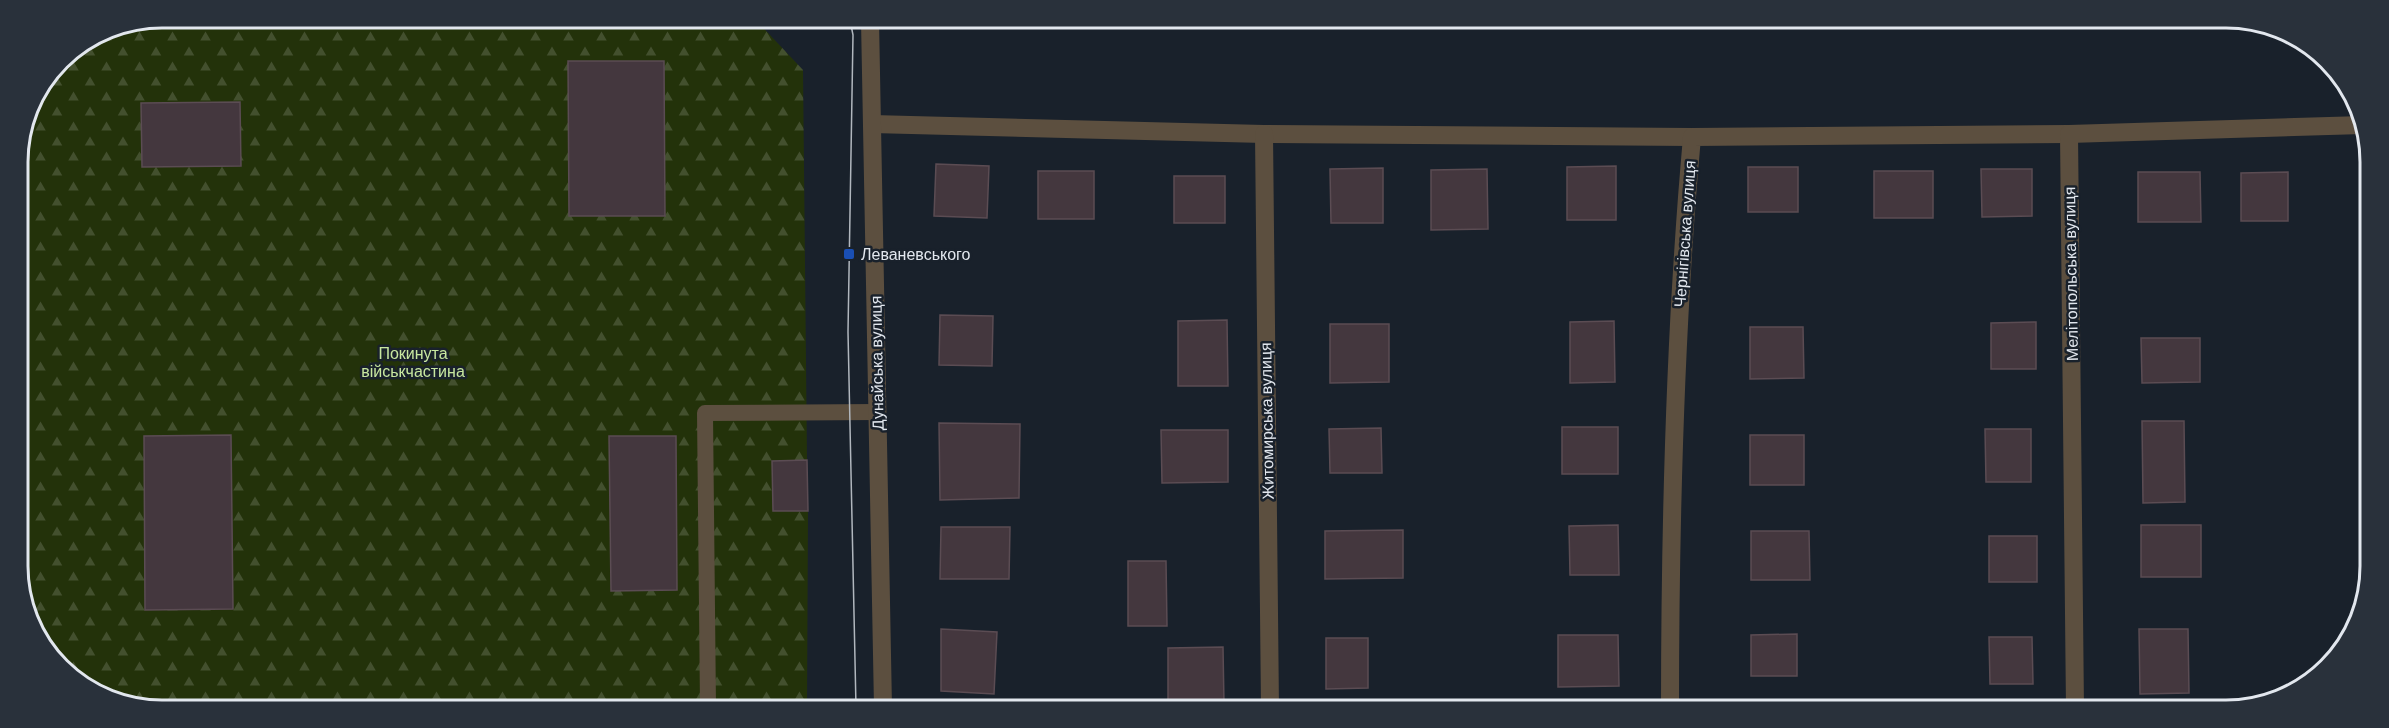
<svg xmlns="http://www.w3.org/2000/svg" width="2389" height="728" font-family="'DM Sans',sans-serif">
  <defs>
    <pattern id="forest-firs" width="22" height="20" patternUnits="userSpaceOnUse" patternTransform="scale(1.5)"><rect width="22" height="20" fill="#23320a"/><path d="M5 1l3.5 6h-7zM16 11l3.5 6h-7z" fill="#43502e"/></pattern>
  </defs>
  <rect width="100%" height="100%" fill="#19212b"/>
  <polygon fill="url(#forest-firs)" points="163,18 755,19 803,70 807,460 772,461 808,511 807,707 126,705 54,661 21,593 18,154 29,107 61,60 108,29"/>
  <g fill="#44373e" stroke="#5b4c53" stroke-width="1.5">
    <polygon points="568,61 664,61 665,216 569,216"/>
    <polygon points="240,102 241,166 142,167 141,103"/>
    <polygon points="936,164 989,166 987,218 934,216"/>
    <polygon points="1616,166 1616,220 1567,220 1567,167"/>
    <rect x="1748" y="167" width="50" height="45"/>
    <polygon points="1383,168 1383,223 1331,223 1330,169"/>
    <polygon points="1487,169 1488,229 1431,230 1431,170"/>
    <polygon points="1981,169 2032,169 2032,216 1982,217"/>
    <rect x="1038" y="171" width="56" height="48"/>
    <rect x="1874" y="171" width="59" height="47"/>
    <polygon points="2138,172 2200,172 2201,222 2138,222"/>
    <polygon points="2288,172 2288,221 2241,221 2241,173"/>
    <rect x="1174" y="176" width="51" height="47"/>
    <polygon points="940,315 993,316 992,366 939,365"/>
    <polygon points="1227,320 1228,386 1178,386 1178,321"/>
    <polygon points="1614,321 1615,382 1570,383 1570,322"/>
    <polygon points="2036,322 2036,369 1991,369 1991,323"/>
    <polygon points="1330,324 1389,324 1389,382 1330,383"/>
    <polygon points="1750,327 1803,327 1804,378 1750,379"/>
    <polygon points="2141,338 2200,338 2200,382 2142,383"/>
    <polygon points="2142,421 2184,421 2185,502 2143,503"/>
    <polygon points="939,423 1020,424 1019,498 940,500"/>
    <rect x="1562" y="427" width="56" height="47"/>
    <polygon points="1381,428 1382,473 1330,473 1329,429"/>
    <polygon points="1985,429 2031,429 2031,482 1986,482"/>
    <polygon points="1161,430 1228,430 1228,482 1162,483"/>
    <polygon points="231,435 233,609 145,610 144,436"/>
    <rect x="1750" y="435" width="54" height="50"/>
    <polygon points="609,436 676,436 677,590 611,591"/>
    <polygon points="807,460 808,511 773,511 772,461"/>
    <polygon points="1618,525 1619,575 1570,575 1569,526"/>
    <rect x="2141" y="525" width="60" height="52"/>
    <polygon points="941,527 1010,527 1009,579 940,579"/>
    <polygon points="1403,530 1403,578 1325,579 1325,531"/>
    <polygon points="1751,531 1809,531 1810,580 1751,580"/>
    <rect x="1989" y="536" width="48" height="46"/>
    <polygon points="1128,561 1166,561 1167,626 1128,626"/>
    <polygon points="941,629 997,632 994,694 941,691"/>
    <polygon points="2139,629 2188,629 2189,693 2140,694"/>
    <polygon points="1797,634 1797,676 1751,676 1751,635"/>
    <polygon points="1558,635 1618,635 1619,686 1558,687"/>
    <polygon points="1989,637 2032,637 2033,684 1990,684"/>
    <polygon points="1326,638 1368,638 1368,688 1326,689"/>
    <polygon points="1223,647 1224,704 1168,705 1168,648"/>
  </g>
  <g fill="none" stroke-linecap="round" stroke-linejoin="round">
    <polyline stroke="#5c4f3f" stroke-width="16" points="708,706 705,413 877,412"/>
    <g stroke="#5c4f3f" stroke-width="18">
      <polyline points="872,124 1264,134 1692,137"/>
      <polyline points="1264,134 1270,708"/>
      <path d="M 1670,708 C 1670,518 1675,326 1692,137 L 2069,134"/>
      <polyline points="2075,709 2069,134 2363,125"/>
    </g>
    <polyline stroke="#5c4f3f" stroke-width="18" points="870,20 883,707"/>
    <polyline stroke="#b1b7be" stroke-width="1.5" points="850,20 853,35 848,332 856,707"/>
  </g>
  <rect fill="#1a4fb4" stroke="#19212b" stroke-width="2" x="843" y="248" width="12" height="12" rx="3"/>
  <g text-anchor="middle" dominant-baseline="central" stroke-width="5" stroke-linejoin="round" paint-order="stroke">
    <g font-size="16" fill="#e2e7ee" stroke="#19212b">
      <text transform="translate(1685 234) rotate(-86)">Чернігівська вулиця</text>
      <text transform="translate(2071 274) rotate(-91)">Мелітопольська вулиця</text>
      <text transform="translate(877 363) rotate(-91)">Дунайська вулиця</text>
      <text transform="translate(1267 421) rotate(-91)">Житомирська вулиця</text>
    </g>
    <g font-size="16" fill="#e2e7ee" stroke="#19212b" text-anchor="start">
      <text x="861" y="254">Леваневського</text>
    </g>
    <g font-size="16" fill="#c8e7a0" stroke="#19212b">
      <text x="413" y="353">Покинута<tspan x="413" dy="18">військчастина</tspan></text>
    </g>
  </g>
  <path d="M0 0H2389V728H0ZM162 28H2226A134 134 0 0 1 2360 162V566A134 134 0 0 1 2226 700H162A134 134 0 0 1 28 566V162A134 134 0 0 1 162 28Z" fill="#29313b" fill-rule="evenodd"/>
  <path fill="none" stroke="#e2e7ee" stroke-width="3" d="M162 28H2226A134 134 0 0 1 2360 162V566A134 134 0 0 1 2226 700H162A134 134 0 0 1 28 566V162A134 134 0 0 1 162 28Z"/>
</svg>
